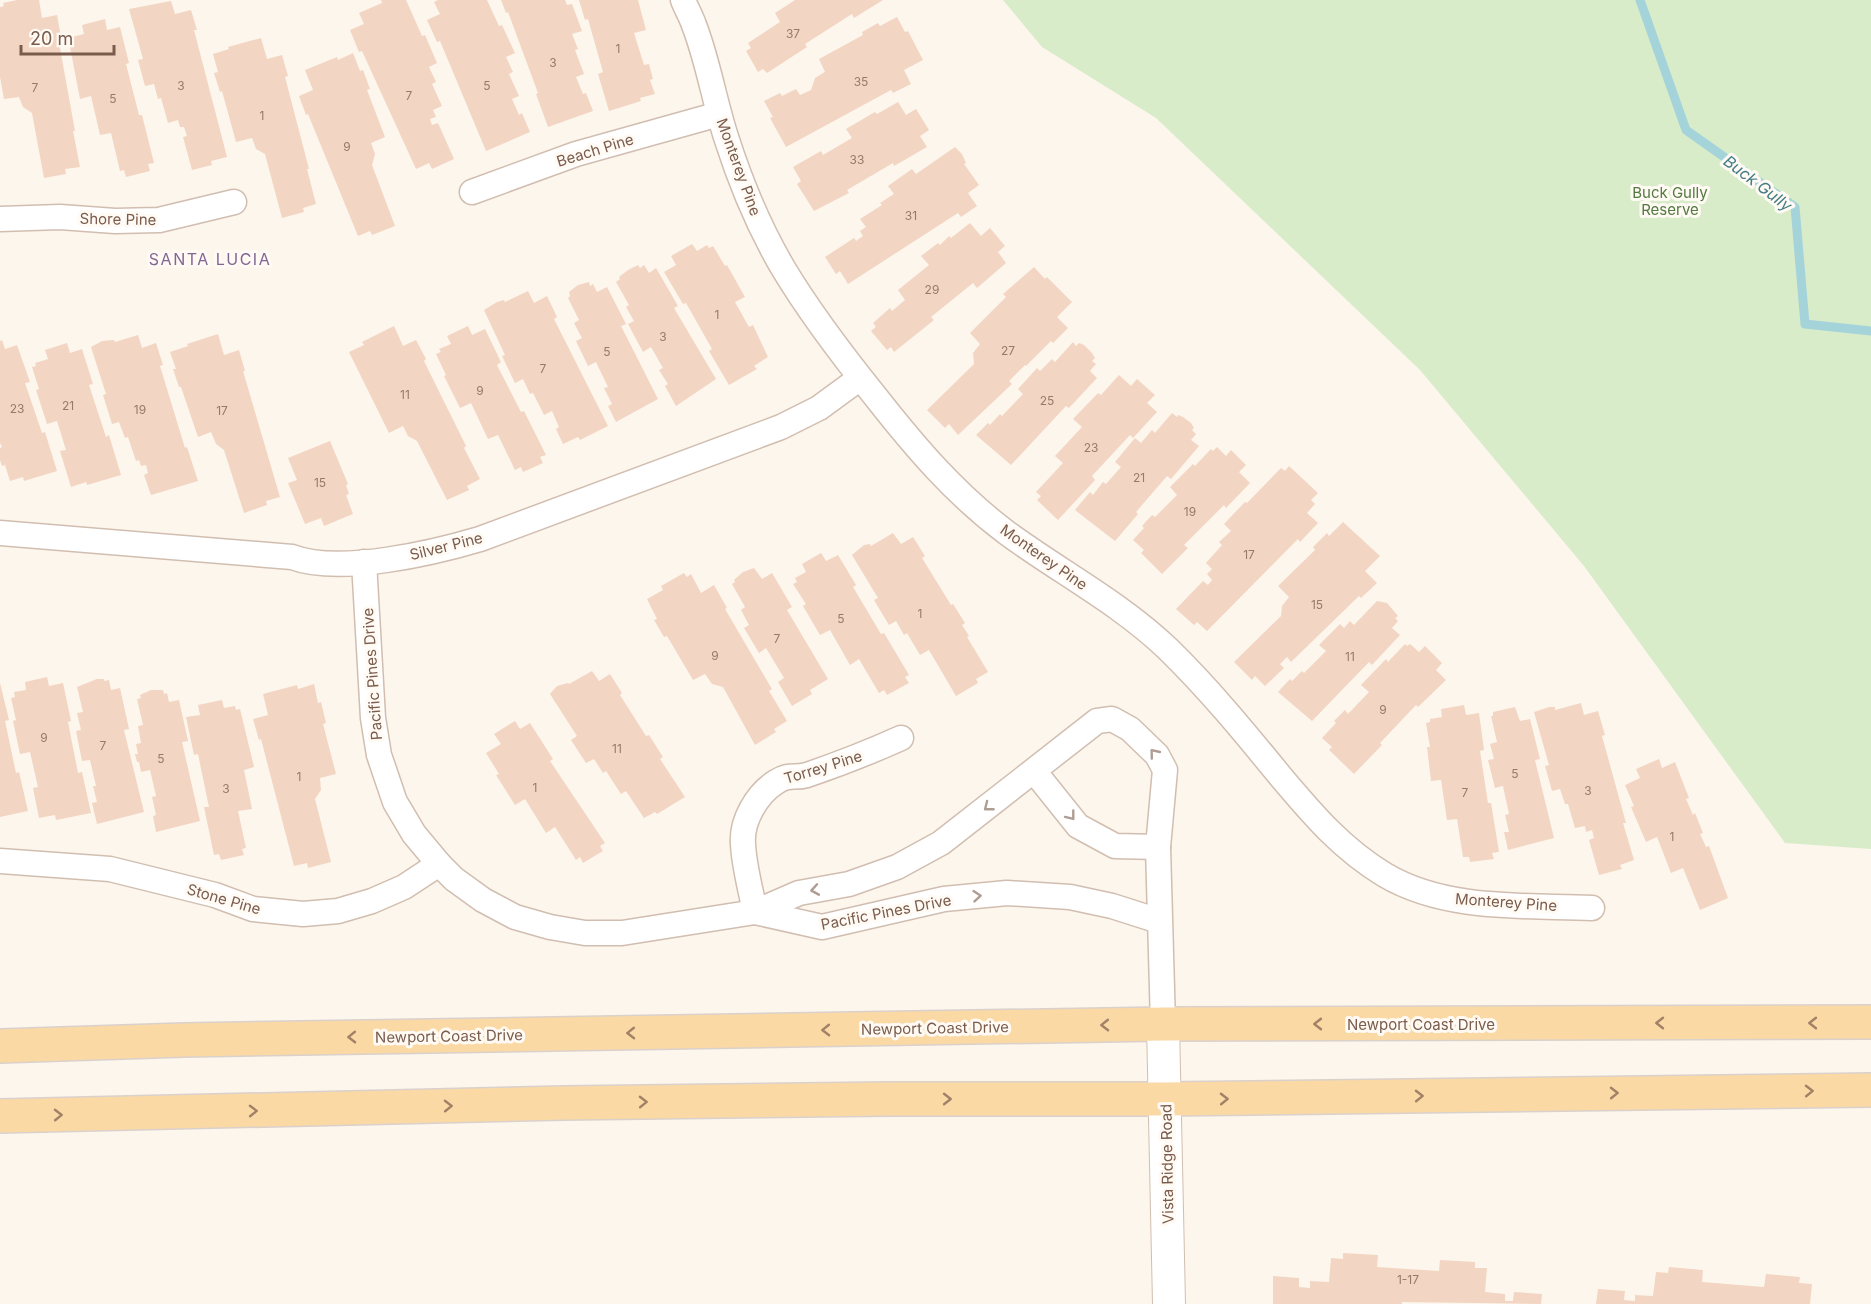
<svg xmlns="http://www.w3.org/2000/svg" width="1871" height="1304" font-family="Inter,sans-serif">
  <rect width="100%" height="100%" fill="#fdf6ec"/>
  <polygon fill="#d8ecc9" points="1003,0 1871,0 1871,849 1785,843 1584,566 1420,370 1156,118 1042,47"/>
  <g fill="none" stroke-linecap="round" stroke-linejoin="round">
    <polyline stroke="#a5d3da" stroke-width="9" points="1640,0 1686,130 1795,207 1805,324 1871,331"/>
  </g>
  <g fill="#f3d5c3">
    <polygon points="17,0 39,0 42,18 57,15 61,37 58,37 75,131 73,131 80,167 65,169 66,174 44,178 32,113 23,107 19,97 4,99 0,77 0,7 4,6 3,3"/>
    <polygon points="381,0 406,0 422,36 425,35 437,63 429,67 436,82 432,84 442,106 433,110 436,117 430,119 432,125 438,123 454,159 432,169 429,163 416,169 362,51 359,52 350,30 364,24 359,13 382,3"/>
    <polygon points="438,0 487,0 499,26 502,25 515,53 506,57 513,72 509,74 519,96 512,99 519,115 522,113 530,132 486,151 440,41 437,42 427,20 440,14 434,2"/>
    <polygon points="501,0 565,0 567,5 572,4 582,31 572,34 578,49 575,50 584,74 576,77 583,94 586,93 593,111 548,127 536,94 538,93 508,12 506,13"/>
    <polygon points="579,0 638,0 646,30 634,33 644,65 649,64 653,79 650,80 655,94 640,98 641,101 609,111 598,74 603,72 588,19 585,20"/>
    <polygon points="795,0 883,0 854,18 852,14 805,44 807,47 767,73 763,69 758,72 746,51 751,48 748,43 780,22 775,13"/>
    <polygon points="171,1 175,14 191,10 197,30 194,30 227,157 211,161 212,165 192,170 183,137 187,136 184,127 180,127 178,120 168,123 161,98 158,99 154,84 145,86 138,60 143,59 129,9"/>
    <polygon points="897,17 905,32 908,31 923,60 904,70 911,84 893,93 891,90 786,147 770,118 773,117 764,101 780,93 782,96 796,89 800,95 811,90 815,78 825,72 819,59 863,35 862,32 878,23 880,26"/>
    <polygon points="105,19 107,30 120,27 129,63 126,64 139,115 142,115 154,163 148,164 150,171 126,177 124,170 120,171 111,133 100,135 91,96 80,99 69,42 73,40 72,37 84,34 82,25"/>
    <polygon points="261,38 267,59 282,55 288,76 285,77 309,169 307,169 316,204 303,208 304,212 282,218 265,154 256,149 252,138 236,142 222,91 220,92 214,73 218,72 213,54 229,49 228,47"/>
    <polygon points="353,53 360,71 363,70 370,89 367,90 385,137 371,143 375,154 372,165 395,226 372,235 370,231 358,236 308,114 306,115 299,96 313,90 305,70 337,57 338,60"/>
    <polygon points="898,102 906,115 916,109 929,130 920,136 927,147 894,166 893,163 847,190 849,193 814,211 797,184 801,181 793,167 821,151 823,155 852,138 846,129 875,112 877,114"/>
    <polygon points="955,147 962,154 966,163 964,164 979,185 968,193 977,206 961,217 958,213 848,284 840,271 836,274 825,257 854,238 856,241 863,236 860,231 866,227 860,219 882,205 880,203 894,194 888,186 912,169 916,174"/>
    <polygon points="970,223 981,236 990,228 1005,246 998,252 1006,263 977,288 973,283 931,317 934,320 894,352 891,347 887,350 871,331 876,327 873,323 890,308 892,311 905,300 898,290 929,265 921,256 938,243 940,245 949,236 951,238"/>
    <polygon points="692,244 697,251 707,245 709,248 713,246 725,266 727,265 745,297 735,302 749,327 753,325 768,357 754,366 757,369 729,385 709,351 712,349 686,303 683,304 664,272 676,265 671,256"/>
    <polygon points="638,265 640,268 644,265 649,273 656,268 678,306 674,308 716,379 676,406 665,386 668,384 659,370 663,368 651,347 643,352 628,324 634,321 626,307 629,305 616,282 620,279 619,277 628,270"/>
    <polygon points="1034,267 1045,279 1047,277 1072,302 1057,317 1068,328 1053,343 1051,341 1026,366 1025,365 1009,381 1012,384 958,435 949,424 945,428 927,410 974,364 973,353 980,344 970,333 1006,297 1003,294"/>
    <polygon points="589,282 590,286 593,284 597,292 607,287 626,324 621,326 658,399 616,422 608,406 612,404 604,388 608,387 596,362 588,366 576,341 582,338 574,323 579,320 568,298 570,296 569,292 578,285"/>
    <polygon points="528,291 534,303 547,296 557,317 554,319 608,426 580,440 578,437 563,444 556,429 559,427 552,411 544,415 533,393 530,394 523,379 515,383 502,356 505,355 484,310 497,302 504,300 505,302"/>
    <polygon points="394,326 403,346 416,340 426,359 424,361 466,446 464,448 480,479 467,486 469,490 447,500 417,441 408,436 403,426 389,433 349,352 364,345 362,342"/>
    <polygon points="468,326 472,335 485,329 501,362 497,365 521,412 524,411 546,455 540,457 543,463 523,472 521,467 515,470 498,435 488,439 471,403 460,408 444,376 446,375 436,354 441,352 439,349 451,344 447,336"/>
    <polygon points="218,334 224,355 239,350 245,371 243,371 280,497 266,501 267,505 244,513 224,450 216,444 211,432 198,437 181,387 179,387 173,369 176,369 170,352 188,346 187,344"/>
    <polygon points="138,335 142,348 156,343 163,365 160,366 185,448 187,447 198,481 151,495 144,475 148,473 146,465 141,466 139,460 136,461 128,437 125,438 119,422 112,424 103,395 106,394 91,347 102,341 114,340 115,342"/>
    <polygon points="2,340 5,349 17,345 30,382 25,383 42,433 45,432 57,471 24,481 23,477 10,481 5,465 2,466 0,460 0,448 2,447 0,443 0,341"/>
    <polygon points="1073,342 1076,346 1079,343 1084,345 1092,353 1095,358 1092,361 1096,364 1090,371 1097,378 1069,408 1066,406 1011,465 976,435 988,423 990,425 1000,414 1002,416 1023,394 1018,389 1037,368 1040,371 1052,359 1055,362"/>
    <polygon points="67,343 70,353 82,349 93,384 89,385 106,437 109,435 121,475 87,485 86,482 71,487 60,451 66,450 57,421 47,424 36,390 39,389 32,367 36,366 35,363 48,359 45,350"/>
    <polygon points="1119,375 1131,386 1137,379 1155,395 1147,403 1157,412 1133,438 1130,435 1092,476 1095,480 1058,520 1037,500 1041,496 1036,492 1063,463 1055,456 1082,427 1073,419 1098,393 1101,395"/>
    <polygon points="1172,413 1177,417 1178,415 1183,417 1191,423 1194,428 1192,430 1196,434 1191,440 1199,446 1171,479 1167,476 1136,512 1138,514 1115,541 1075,510 1090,492 1093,495 1103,482 1106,484 1121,467 1115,462 1135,438 1141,443 1152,430 1155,433"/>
    <polygon points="330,441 348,484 346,485 349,494 346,495 353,514 324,526 321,518 305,524 288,483 297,480 288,458"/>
    <polygon points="1217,447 1226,456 1231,450 1246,465 1239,472 1250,483 1226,508 1224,505 1184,545 1188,548 1162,574 1141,553 1144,550 1133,540 1144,528 1142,526 1152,515 1155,517 1177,495 1170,487 1193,464 1195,466 1211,449 1213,451"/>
    <polygon points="1289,466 1318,493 1311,500 1315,504 1307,513 1318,523 1300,542 1298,539 1207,631 1197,622 1194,625 1176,609 1203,581 1208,585 1212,580 1207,574 1212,569 1206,563 1222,545 1219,542 1231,531 1224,524 1245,502 1247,503 1281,468 1285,471"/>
    <polygon points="1343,522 1380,556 1365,571 1377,583 1361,598 1359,596 1291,662 1287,657 1280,664 1284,668 1265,686 1255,676 1252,680 1234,662 1281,616 1282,606 1289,597 1278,586 1315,550 1313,547 1327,533 1329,536"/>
    <polygon points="893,533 901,544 913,537 925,556 922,558 951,605 953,604 965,623 962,625 969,636 967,637 988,672 976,679 978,683 956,696 929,650 920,655 907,633 904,635 896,621 889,625 874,600 878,598 852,555 864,545 870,544 871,546"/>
    <polygon points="821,553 826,561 838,555 856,585 853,587 881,634 884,633 909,675 905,677 909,683 887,695 884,690 879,693 859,659 850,665 830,630 820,635 803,606 806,604 793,584 797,582 795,578 806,572 802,564"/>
    <polygon points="754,568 762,579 772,573 792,607 787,610 828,679 810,690 812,694 792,706 778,682 784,678 766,648 759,653 744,628 749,625 741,610 745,607 732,584 735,582 734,580 743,572"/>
    <polygon points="684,573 687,577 691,574 701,593 714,585 727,608 725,609 772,689 769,691 787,721 774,729 776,732 755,745 723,687 712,684 705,674 693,680 667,636 664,637 654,620 657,619 647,599 663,590 661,586"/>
    <polygon points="1377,601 1387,603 1398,616 1395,618 1398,621 1392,628 1400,635 1372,665 1369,662 1312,721 1278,692 1290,679 1292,681 1302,671 1304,673 1326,651 1319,645 1340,624 1344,628 1350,621 1354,625"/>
    <polygon points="1405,644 1407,646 1410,644 1419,652 1425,646 1442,663 1436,670 1446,680 1418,707 1416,705 1380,743 1382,745 1354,774 1329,750 1332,747 1322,738 1336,723 1334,721 1345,710 1348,714 1369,692 1361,685 1386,659 1388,662"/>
    <polygon points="592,671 599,681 610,674 622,693 620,695 646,736 649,735 663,757 660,759 685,797 657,814 655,812 644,818 626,791 621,794 606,771 603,773 594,759 586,763 571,740 577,736 550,694 557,686 568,683 569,684"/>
    <polygon points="47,677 49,686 63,683 71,721 68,722 78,773 82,772 91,813 56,820 55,815 39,818 33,788 38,787 30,752 20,754 13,721 16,720 11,698 15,697 14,692 26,690 25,682"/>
    <polygon points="97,679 104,679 104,681 109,680 111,690 120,688 129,729 124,730 144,812 97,824 92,803 97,802 93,786 96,786 90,760 82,761 76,731 81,730 77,713 83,712 77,687"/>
    <polygon points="0,683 9,720 5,721 16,773 19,772 28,811 0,817"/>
    <polygon points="314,684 318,703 321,702 326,723 323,724 336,774 320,778 321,790 315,799 331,862 308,868 307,863 294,866 261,739 259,740 253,719 268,715 263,694 297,685 298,689"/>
    <polygon points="151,690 163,690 164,694 167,693 169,702 179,700 188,741 182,742 200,821 156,832 153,816 156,815 152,797 156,796 150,770 141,772 139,762 137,762 135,754 138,754 136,744 141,743 138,726 143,725 137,699 141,698 140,695"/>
    <polygon points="222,700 224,708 235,706 236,710 240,709 254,767 244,770 252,809 238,811 246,848 242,849 244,855 221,860 219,854 214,855 204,807 209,807 198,754 194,755 186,717 200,715 198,705"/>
    <polygon points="1581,703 1584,715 1598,711 1605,735 1602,736 1626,823 1623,823 1634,860 1620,865 1622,869 1599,875 1589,840 1594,838 1592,830 1586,832 1585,826 1575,828 1568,804 1565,804 1560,789 1552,791 1545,766 1549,765 1534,712 1549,707 1555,707 1555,710"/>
    <polygon points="1464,705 1466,715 1479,713 1484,750 1480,751 1488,803 1491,803 1499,852 1492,853 1494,859 1470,862 1469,857 1463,857 1457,819 1447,820 1441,780 1431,781 1427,747 1430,747 1426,723 1430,722 1430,719 1442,717 1441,709"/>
    <polygon points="1515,707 1520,721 1530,719 1540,759 1535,760 1554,838 1508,850 1504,832 1509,832 1505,815 1509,814 1503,786 1495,788 1488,760 1494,759 1490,744 1497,742 1491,716 1493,716 1493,712"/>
    <polygon points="515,721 520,729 530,723 553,759 550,761 605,843 600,846 603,851 583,863 580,857 576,860 555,827 546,833 525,799 515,805 496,775 499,774 486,753 501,744 494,734"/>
    <polygon points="1659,759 1662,768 1675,762 1689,798 1686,799 1693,815 1695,813 1703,833 1700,834 1706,847 1709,846 1728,898 1700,910 1683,868 1671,873 1657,837 1646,842 1631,807 1634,806 1625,785 1640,778 1636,769"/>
    <polygon points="1343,1253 1378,1255 1377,1267 1439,1271 1440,1260 1475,1262 1475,1268 1487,1268 1485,1292 1505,1294 1505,1301 1513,1301 1514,1292 1542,1294 1541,1304 1402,1302 1402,1304 1273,1304 1273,1276 1299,1278 1299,1287 1310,1288 1310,1281 1329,1282 1331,1258 1343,1259"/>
    <polygon points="1669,1267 1703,1270 1702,1282 1764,1287 1766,1274 1800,1277 1799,1283 1812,1284 1810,1304 1596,1304 1598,1289 1625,1291 1624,1300 1635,1301 1635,1295 1653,1296 1656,1272 1668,1273"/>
  </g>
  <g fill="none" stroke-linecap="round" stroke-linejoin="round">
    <defs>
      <g id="minor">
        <path d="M 683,0 C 686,8 691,16 694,25 C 708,61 714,100 726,137 C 740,181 759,227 783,268 C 810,313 842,355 875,396 C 915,447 955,494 1007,533 C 1060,572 1120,603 1168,649 C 1209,689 1245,733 1281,777 C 1313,815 1342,849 1385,875 C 1446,911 1524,905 1592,908"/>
        <polyline points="472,192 576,154 719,114"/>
        <polyline points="0,219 60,217 115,221 159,220 234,202"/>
        <path d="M 0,533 L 292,557 C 339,575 433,553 480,539 L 781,427 L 819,408 L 860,378"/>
        <polyline points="364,562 373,718 379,755 395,802 414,834 439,864 454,879 483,900 515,917 550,927 585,933 622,933 755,912 799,893 849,884 897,867 941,843 1097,721 1112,719 1130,729 1157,755 1165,770 1158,847 1115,846 1078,826 1034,771"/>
        <polyline points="1158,847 1163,1024"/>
        <polyline points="0,861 110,869 215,895 253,909 303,914 338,911 372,901 404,887 439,864"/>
        <polyline points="755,912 822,927 944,899 1007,893 1070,897 1112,906 1159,921"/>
        <path d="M 755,912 C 751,890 744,867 743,844 C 741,821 757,794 776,782 C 790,773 794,779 807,775 C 839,764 870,752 901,738"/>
      </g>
      <polyline id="tertiary" points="1163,1024 1169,1304"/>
      <g id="primary">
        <polyline points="0,1046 184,1040 1163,1024 1871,1022"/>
        <polyline points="0,1116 564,1103 888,1099 1166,1099 1871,1090"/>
      </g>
    </defs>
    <use href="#minor" stroke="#d1beb0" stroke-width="27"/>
    <use href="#tertiary" stroke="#d1beb0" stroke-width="34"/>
    <use href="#primary" stroke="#dad1cd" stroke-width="36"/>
    <use href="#minor" stroke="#fff" stroke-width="24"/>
    <use href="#tertiary" stroke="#fff" stroke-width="32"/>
    <use href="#primary" stroke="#fbd9a5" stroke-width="33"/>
  </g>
  <defs><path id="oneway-chevron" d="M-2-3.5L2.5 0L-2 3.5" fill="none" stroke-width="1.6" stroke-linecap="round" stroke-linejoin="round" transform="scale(1.5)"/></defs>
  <g stroke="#af9d94">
    <use href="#oneway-chevron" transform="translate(1154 753) rotate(-129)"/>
    <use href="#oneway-chevron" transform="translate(988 807) rotate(142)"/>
    <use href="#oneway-chevron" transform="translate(1071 816) rotate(52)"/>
    <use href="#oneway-chevron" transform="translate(815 890) rotate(170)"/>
    <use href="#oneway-chevron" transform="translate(977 896) rotate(-5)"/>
  </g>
  <g stroke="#a18267">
    <use href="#oneway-chevron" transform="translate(1660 1023) rotate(180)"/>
    <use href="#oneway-chevron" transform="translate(1813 1023) rotate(180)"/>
    <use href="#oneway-chevron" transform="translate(1318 1024) rotate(180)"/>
    <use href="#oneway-chevron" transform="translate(1105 1025) rotate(179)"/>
    <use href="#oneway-chevron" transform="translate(826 1030) rotate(179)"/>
    <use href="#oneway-chevron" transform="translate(631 1033) rotate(179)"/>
    <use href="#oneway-chevron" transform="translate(352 1037) rotate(179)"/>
    <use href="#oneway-chevron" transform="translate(1809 1091) rotate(-1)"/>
    <use href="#oneway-chevron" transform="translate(1614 1093) rotate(-1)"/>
    <use href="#oneway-chevron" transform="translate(1419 1096) rotate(-1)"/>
    <use href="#oneway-chevron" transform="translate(947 1099)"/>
    <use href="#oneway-chevron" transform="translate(1224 1099) rotate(-1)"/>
    <use href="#oneway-chevron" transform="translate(643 1102) rotate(-1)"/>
    <use href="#oneway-chevron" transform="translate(448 1106) rotate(-1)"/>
    <use href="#oneway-chevron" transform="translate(253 1111) rotate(-1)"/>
    <use href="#oneway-chevron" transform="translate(58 1115) rotate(-1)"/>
  </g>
  <g text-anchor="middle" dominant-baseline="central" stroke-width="6" stroke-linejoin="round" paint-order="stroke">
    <g font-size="12" fill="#987a6a">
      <text x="793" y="33">37</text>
      <text x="618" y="48">1</text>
      <text x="553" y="62">3</text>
      <text x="861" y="81">35</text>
      <text x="181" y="85">3</text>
      <text x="487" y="85">5</text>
      <text x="35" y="87">7</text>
      <text x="409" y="95">7</text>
      <text x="113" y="98">5</text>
      <text x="262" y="115">1</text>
      <text x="347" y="146">9</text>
      <text x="857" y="159">33</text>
      <text x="911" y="215">31</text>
      <text x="932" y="289">29</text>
      <text x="717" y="314">1</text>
      <text x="663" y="336">3</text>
      <text x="1008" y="350">27</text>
      <text x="607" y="351">5</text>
      <text x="543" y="368">7</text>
      <text x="480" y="390">9</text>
      <text x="405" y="394">11</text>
      <text x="1047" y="400">25</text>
      <text x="68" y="405">21</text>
      <text x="17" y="408">23</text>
      <text x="140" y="409">19</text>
      <text x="222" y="410">17</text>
      <text x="1091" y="447">23</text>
      <text x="1139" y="477">21</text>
      <text x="320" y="482">15</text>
      <text x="1190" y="511">19</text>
      <text x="1249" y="554">17</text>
      <text x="1317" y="604">15</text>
      <text x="920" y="613">1</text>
      <text x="841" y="618">5</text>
      <text x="777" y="638">7</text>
      <text x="715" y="655">9</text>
      <text x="1350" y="656">11</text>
      <text x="1383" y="709">9</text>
      <text x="44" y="737">9</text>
      <text x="103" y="745">7</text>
      <text x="617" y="748">11</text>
      <text x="161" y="758">5</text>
      <text x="1515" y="773">5</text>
      <text x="299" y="776">1</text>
      <text x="535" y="787">1</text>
      <text x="226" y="788">3</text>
      <text x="1588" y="790">3</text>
      <text x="1465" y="792">7</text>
      <text x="1672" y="836">1</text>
      <text x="1408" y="1279">1-17</text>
    </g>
    <g font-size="15" fill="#7a5c4d" stroke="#fffaf3">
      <text transform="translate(595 150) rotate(-17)">Beach Pine</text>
      <text transform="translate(739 167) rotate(70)">Monterey Pine</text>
      <text transform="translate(118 219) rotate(1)">Shore Pine</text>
      <text transform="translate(446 546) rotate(-14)">Silver Pine</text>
      <text transform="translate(1044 557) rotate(35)">Monterey Pine</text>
      <text transform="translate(372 674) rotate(-94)">Pacific Pines Drive</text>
      <text transform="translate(823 767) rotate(-17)">Torrey Pine</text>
      <text transform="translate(224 899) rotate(16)">Stone Pine</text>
      <text transform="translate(1506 902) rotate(4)">Monterey Pine</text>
      <text transform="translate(886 912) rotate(-11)">Pacific Pines Drive</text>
      <text x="1421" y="1024">Newport Coast Drive</text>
      <text transform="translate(935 1028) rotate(-1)">Newport Coast Drive</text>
      <text transform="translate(449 1036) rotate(-1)">Newport Coast Drive</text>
      <text transform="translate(1167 1164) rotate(-91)">Vista Ridge Road</text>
    </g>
    <g font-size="15" fill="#537a41" stroke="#fffaf3">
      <text x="1670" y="192">Buck Gully<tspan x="1670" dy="17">Reserve</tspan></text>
    </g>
    <g font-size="16" font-style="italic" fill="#437c86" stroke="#fffaf3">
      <text transform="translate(1758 183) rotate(37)">Buck Gully</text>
    </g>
    <g font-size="16" letter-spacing="1.5" fill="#846695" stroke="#fffaf3">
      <text x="210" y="259">SANTA LUCIA</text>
    </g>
  </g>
  <path d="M21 45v9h93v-9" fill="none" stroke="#7a5c4d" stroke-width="3"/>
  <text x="30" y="45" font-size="18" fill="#7a5c4d" stroke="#fffaf3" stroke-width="4.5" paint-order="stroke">20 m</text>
</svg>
